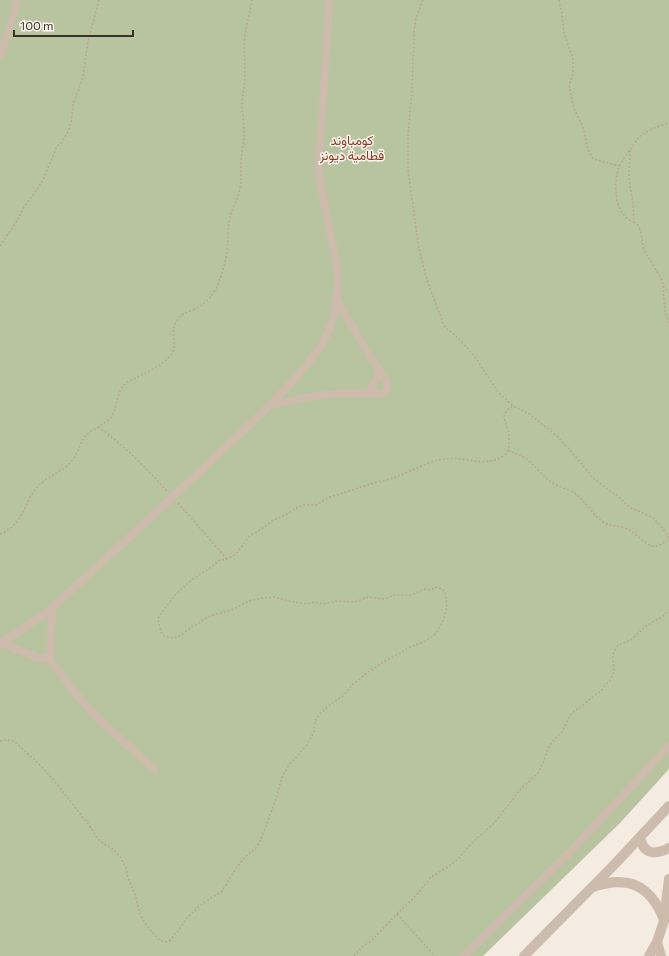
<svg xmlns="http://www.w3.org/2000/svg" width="669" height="956" font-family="Commissioner,Vazirmatn,sans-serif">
  <rect width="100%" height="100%" fill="#f4ebe1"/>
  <polygon fill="#b8c4a0" points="0,0 669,0 669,769 620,823 483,956 0,956"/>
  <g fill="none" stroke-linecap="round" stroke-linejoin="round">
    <g stroke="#b9a596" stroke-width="1.5" stroke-dasharray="2 2" stroke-linecap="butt">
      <polyline points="423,0 416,18 414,33 412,91 408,134 408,171 419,249 427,280 443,323 445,327 460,340 473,354 498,392 513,406 528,413 542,424 558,437 577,458 592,477 611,492 617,495 625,503 631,508 643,513 653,518 661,526 669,538"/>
      <polyline points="559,0 562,14 564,33 573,59 573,74 569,85 574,109 582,125 584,131 588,150 593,159 619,166"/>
      <path d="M 630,150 L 629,179 L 633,203 L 634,222 C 614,216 613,183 619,167 C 621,161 626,156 629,151 C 633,147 635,142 638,138 C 646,130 659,126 669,123"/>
      <polyline points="634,222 639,226 641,233 642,241 644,250 662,280 663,285 669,293"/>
      <polyline points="0,246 17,221 24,207 42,182 57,146 61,143 67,134 71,123 73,105 83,77 88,41 99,0"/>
      <polyline points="663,286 665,312 669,324"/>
      <path d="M 98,427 C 124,445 146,468 167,491"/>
      <path d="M 508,450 C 515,454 522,455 528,460 C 536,467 543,477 553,483 C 561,488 570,489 577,495 C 587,503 593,515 603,522 C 611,527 621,525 629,530 C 637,534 643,543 652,546 C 658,548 663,542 669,540"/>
      <polyline points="178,503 227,559"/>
      <path d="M 0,534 C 25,524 23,502 39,485 C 50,475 66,470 74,458 C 79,451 80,442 86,435 C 94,428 105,425 112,416 C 118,406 116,392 125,384 C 128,381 133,380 136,378 C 148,371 163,365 171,355 C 180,343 167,333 178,319 C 183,313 188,312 195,309 C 205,304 214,295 218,284 C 224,270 227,255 228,240 C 228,234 228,227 229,221 C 231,209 238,200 240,188 C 242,176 240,164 242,153 C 243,145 245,138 244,130 C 244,122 242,113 242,105 C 242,95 245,86 245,76 C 246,63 243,51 245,38 C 246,25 250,13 252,0"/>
      <polyline points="0,741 4,740 10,740 15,742 36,761 52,778 89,825 98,839 104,844 113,849 121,858 126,868 128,878 135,894 140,914 144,922 157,938 161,941 166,942 169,941 178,931 187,918 197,908 208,900 221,892 226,885 236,868 245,857 256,848 261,839 276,799 282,777 289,765 307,745 314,732 315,721 320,714 331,704 343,696 352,685 368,672 385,661 397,655 410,647 424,642 434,635 438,630 444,619 447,605 445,592 442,589 437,587 430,590 424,589 412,595 394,595 385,599 377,598 368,597 355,602 336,601 324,604 313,602 308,604 294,602 274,597 261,598 249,601 234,609 210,616 192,627 179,636 173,638 166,637 163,635 161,632 158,619 160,615 176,594 194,578 207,570 220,560 227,559 235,555 250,536 263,528 272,521 287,514 298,507 304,505 316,505 330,497 377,482 394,478 412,470 437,460 454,458 482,462 493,461 500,458 505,455 509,448 509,434 505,421 504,416 507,410 513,406"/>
      <polyline points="397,914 435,956"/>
      <polyline points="354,956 361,948 372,940 397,914 413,899 431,877 448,867 458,859 471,844 495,822 521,789 538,773 543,763 548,748 553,741 562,732 571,714 602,690 611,679 614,671 613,657 614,652 616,648 619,645 631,640 646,626 663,616 669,610"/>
    </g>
    <g stroke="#cdbbac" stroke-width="8">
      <polyline points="0,57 13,17 17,0"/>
      <polyline points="368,393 380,373"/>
      <path d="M 271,404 C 285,404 297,399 311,397 C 334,393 357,392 380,394 C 387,392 388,389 387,383 L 359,338 L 337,300"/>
      <polyline points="0,643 26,627 52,608 173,497 271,404 299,374 321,347 328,332 334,317 338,287 338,271 320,182 319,164 328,23 329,0"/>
      <polyline points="0,644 10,646 36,657 50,660 75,693 101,721 154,769"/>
      <polyline points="50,660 52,608"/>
      <polyline points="464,956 570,852 669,746"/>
    </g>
    <g stroke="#cdbbac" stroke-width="10">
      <path d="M 640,838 C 644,855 656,855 669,848"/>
      <path d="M 593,887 C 627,875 651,885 664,920"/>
      <polyline points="657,942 661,956"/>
      <polyline points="524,956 613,866 669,806"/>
      <polyline points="649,956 657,942 664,921 669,879"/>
    </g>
  </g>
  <g text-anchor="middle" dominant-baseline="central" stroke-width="3" stroke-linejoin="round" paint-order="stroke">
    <g font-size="13" fill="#8c3b22" stroke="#fbf5ee">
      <text x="352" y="140">كومباوند<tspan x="352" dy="15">قطامية ديونز</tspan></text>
    </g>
  </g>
  <path d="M14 30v6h119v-6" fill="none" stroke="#3b302b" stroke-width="2"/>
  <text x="20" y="30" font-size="12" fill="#3b302b" stroke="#fbf5ee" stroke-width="3" paint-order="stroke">100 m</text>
</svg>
